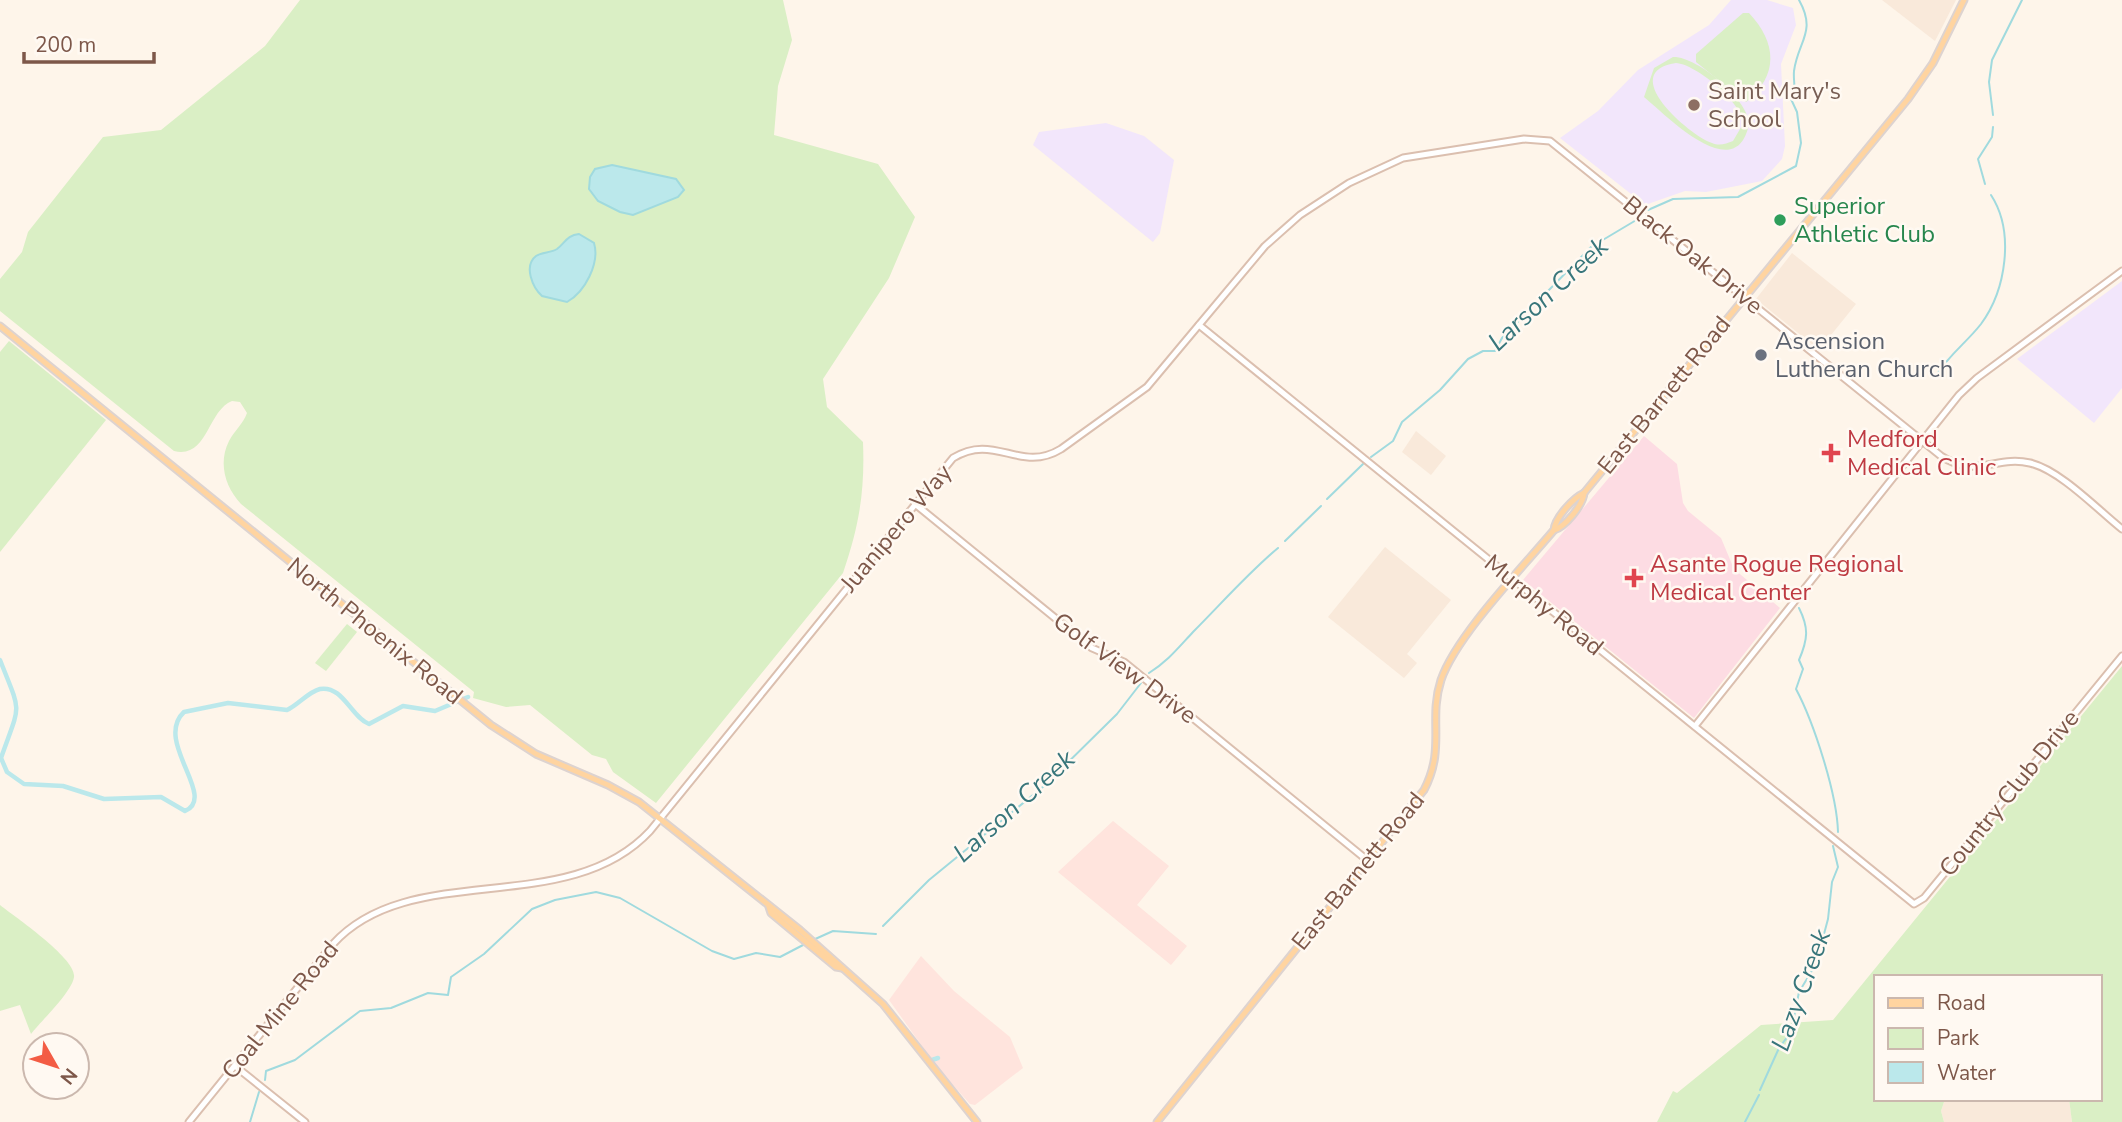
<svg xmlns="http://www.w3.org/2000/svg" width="2122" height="1122" font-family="'Nunito Sans',sans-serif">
  <rect width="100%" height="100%" fill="#fef5ea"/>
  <g fill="#f9e9da">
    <polygon points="1882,0 1956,0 1935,41"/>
    <polygon points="1792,253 1856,304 1819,350 1756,299"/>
    <polygon points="1416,431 1446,456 1431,475 1402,452"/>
    <polygon points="1385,547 1451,600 1407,654 1417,663 1404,678 1328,617"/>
    <polygon points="1945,1099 2069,1099 2072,1122 1944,1122 1941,1111"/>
  </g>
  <g fill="#ffe4dd">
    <polygon points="1113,821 1169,866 1137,905 1187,946 1171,965 1058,872"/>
    <polygon points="921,956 954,991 1010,1037 1023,1068 975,1105 970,1104 937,1067 889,1000"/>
  </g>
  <g fill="#f2e6fb">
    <polygon points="1731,0 1767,0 1793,8 1796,25 1781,64 1785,146 1782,159 1762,181 1706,192 1685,191 1645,205 1560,138 1598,111 1638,70 1709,25"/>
    <polygon points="1106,123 1144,136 1174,160 1160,233 1153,242 1033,145 1039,132"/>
    <polygon points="2122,281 2122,388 2094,423 2017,359"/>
  </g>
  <polygon fill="#fddce3" points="1644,436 1677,464 1683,503 1688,511 1721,538 1734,569 1780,608 1694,718 1523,580"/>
  <g fill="#daefc5" fill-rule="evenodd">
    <path d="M 300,0 L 783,0 L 792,40 L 778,86 L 774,135 L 878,164 L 915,217 L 889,278 L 823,379 L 827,407 L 863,442 C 865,492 859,526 843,573 L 656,803 L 613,772 L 606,759 L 592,755 L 530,705 L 506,707 L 473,698 L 474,692 L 241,504 C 225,487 218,463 229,441 C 235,430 243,424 247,413 L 240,402 L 232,401 C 207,411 208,459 174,451 L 0,311 L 0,279 L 22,252 L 28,232 L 103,137 L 161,130 L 265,46 Z"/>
    <path d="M 1743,13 L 1749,13 C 1777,43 1779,75 1746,102 L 1696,62 L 1696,54 Z"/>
    <path d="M 1673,57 C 1697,56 1749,100 1749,124 C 1736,188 1666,115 1644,97 L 1654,68 ZM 1676,63 C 1696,64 1744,104 1743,124 L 1733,141 C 1726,144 1719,146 1712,143 C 1689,135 1616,72 1676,63 Z"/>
    <polygon points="9,341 106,420 0,552 0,352"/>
    <polygon points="347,624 357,632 326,671 315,663"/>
    <polygon points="2122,666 2122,1122 2072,1122 2069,1099 2099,1099 2099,977 1875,977 1875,1099 1945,1099 1941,1111 1944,1122 1657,1122 1673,1091 1677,1093 1761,1025 1833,1020"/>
    <path d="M 0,905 C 15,917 77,959 74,977 C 72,992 41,1021 31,1034 L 20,1005 L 0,1011 Z"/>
  </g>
  <g fill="#bbe8eb" stroke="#a0dade" stroke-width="2">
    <polygon points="612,165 676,179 684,190 678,197 633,215 620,212 598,201 589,189 590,177 595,169"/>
    <path d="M 579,234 L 594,243 C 600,263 585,292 567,302 L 542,296 C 533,288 523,266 536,256 C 542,252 551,253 557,249 C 565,243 567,235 579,234 Z"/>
  </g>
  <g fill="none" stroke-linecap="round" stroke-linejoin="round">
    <g stroke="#a0dade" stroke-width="2">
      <polyline points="1993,115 1989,82 1992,60 2022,0"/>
      <polyline points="1985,184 1978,159 1992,137 1993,127"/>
      <path d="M 1648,210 L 1673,199 L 1738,197 L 1796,166 L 1801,143 L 1797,112 L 1791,99 C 1797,89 1793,82 1794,71 C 1798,41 1817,32 1799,0"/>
      <path d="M 1938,373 C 1950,354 1967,342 1981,324 C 2006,290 2015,232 1991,195"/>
      <polyline points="1371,457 1393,441 1402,422 1440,390 1468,359 1483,351 1495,351 1502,338 1591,247 1638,219"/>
      <polyline points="1327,499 1363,464"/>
      <polyline points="1285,541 1321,506"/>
      <path d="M 1799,608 C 1809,628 1808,639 1799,660 L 1803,669 L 1796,689 C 1814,723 1837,794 1838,832"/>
      <path d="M 1149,673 C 1168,661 1178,648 1193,632 C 1221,604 1248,573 1278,548"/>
      <polyline points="883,926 929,880 1044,786 1117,714 1141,683"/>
      <polyline points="813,940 833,931 876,934"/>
      <polyline points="265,1080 266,1071 295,1060 360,1011 391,1008 428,993 448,995 451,977 484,954 532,909 555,900 596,892 620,898 712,951 734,959 756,953 780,957 805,944"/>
      <polyline points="1760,1090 1779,1048 1791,1032 1799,992 1816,964 1828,919 1832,882 1838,867 1833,846"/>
      <polyline points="250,1122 259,1092"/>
      <polyline points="1745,1122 1759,1095"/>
    </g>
    <g stroke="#bbe8eb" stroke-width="4.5">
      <path d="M 0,660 C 22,716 21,701 1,758 L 7,772 L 24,784 L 63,786 L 104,799 L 161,797 L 185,811 C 218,797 153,741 184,712 L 228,703 L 287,710 C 298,705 308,692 320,689 C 343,685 351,717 369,724 L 403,706 L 435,711 L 468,697"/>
      <polyline points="932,1060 938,1058"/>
    </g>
    <defs>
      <g id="secondary">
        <polyline points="1199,325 1914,904 1924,898 2122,656"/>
        <polyline points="915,504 1092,648 1124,662 1367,860"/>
        <polyline points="1695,726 1959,395 1977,378 2122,271"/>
        <polyline points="235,1066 305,1122"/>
        <path d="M 189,1122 L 333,944 C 411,858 567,920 650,831 L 953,458 C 995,432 1020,474 1061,449 L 1147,387 L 1265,246 L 1300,215 L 1349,183 L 1403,158 L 1524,139 L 1550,141 L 1941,456 C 1976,479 1996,455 2030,463 C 2060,470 2098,510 2122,529"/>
      </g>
      <g id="primary">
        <polyline points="0,326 491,725 536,754 608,785 639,802 800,930 883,1004 977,1122"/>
        <path d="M 1554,530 C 1565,527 1583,505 1584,493"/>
        <polyline points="769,907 771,913 836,967 842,968"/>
        <path d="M 1157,1122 L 1424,790 C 1446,748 1428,720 1441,680 C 1456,636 1522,568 1554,530 C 1555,518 1573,498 1584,493 L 1908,99 L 1933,63 L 1964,0"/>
      </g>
    </defs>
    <use href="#secondary" stroke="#dbbfaf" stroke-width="9"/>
    <use href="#primary" stroke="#ddd3d0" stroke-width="9"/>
    <use href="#secondary" stroke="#fff" stroke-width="5"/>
    <use href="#primary" stroke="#ffd4a0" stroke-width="5"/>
  </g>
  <circle fill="#8d6e63" stroke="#fff9f2" stroke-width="2.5" cx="1694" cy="105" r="7"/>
  <circle fill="#2e9e5b" stroke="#fff9f2" stroke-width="2.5" cx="1780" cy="220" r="7"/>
  <circle fill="#6b7280" stroke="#fff9f2" stroke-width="2.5" cx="1761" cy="355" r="7"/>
  <g fill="#e0444e" stroke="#fff9f2" stroke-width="2.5">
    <path d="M1827.5 442.5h7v7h7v7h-7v7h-7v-7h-7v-7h7z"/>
    <path d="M1630.5 567.5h7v7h7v7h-7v7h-7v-7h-7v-7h7z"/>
  </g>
  <g text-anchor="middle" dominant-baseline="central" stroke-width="5" stroke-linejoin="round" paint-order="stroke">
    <g font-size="24" fill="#785e54" stroke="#fff9f2" text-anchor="start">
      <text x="1708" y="91">Saint Mary's<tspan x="1708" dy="28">School</tspan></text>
    </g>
    <g font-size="24" fill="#27864d" stroke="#fff9f2" text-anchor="start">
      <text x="1794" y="206">Superior<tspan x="1794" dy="28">Athletic Club</tspan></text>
    </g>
    <g font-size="24" fill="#7d5749" stroke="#fff9f2">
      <text transform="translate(1693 255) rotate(39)">Black Oak Drive</text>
      <text transform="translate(1664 395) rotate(-51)">East Barnett Road</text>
      <text transform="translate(896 528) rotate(-50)">Juanipero Way</text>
      <text transform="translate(1544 605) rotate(39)">Murphy Road</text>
      <text transform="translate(375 631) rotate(39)">North Phoenix Road</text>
      <text transform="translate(1125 668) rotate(36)">Golf View Drive</text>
      <text transform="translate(2009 793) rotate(-51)">Country Club Drive</text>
      <text transform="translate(1358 871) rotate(-51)">East Barnett Road</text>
      <text transform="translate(280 1010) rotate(-51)">Coal Mine Road</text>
    </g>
    <g font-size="24" fill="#5b616d" stroke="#fff9f2" text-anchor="start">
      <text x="1775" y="341">Ascension<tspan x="1775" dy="28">Lutheran Church</tspan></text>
    </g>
    <g font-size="24" fill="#be3a42" stroke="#fff9f2" text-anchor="start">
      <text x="1847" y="439">Medford<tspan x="1847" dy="28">Medical Clinic</tspan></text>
      <text x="1650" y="564">Asante Rogue Regional<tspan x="1650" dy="28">Medical Center</tspan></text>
    </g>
    <g font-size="26" font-style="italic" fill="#38767b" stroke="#fff9f2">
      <text transform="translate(1548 294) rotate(-43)">Larson Creek</text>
      <text transform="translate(1014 806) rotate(-42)">Larson Creek</text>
      <text transform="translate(1801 990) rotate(-70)">Lazy Creek</text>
    </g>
  </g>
  <rect x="1874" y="975" width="228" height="126" fill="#fff9f2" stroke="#cbb8ae" stroke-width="2"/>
  <rect x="1888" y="998" width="35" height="10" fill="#ffd4a0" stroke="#cbb8ae" stroke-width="2"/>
  <text x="1937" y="1010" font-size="21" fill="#7d5749">Road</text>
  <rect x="1888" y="1028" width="35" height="21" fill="#daefc5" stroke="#cbb8ae" stroke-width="2"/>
  <text x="1937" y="1045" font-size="21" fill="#7d5749">Park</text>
  <rect x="1888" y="1062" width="35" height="21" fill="#bbe8eb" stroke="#cbb8ae" stroke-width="2"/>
  <text x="1937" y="1080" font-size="21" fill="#7d5749">Water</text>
  <g transform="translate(56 1066) rotate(129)"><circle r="33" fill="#fff9f2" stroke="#cbb8ae" stroke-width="2"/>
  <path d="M0-5L12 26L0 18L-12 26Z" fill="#f35c44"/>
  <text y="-10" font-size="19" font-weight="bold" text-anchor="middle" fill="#7d5749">N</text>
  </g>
  <path d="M24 52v10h130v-10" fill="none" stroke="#7d5749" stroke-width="3.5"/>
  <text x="35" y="52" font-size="21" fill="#7d5749" stroke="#fff9f2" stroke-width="5" paint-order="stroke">200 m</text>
</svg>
